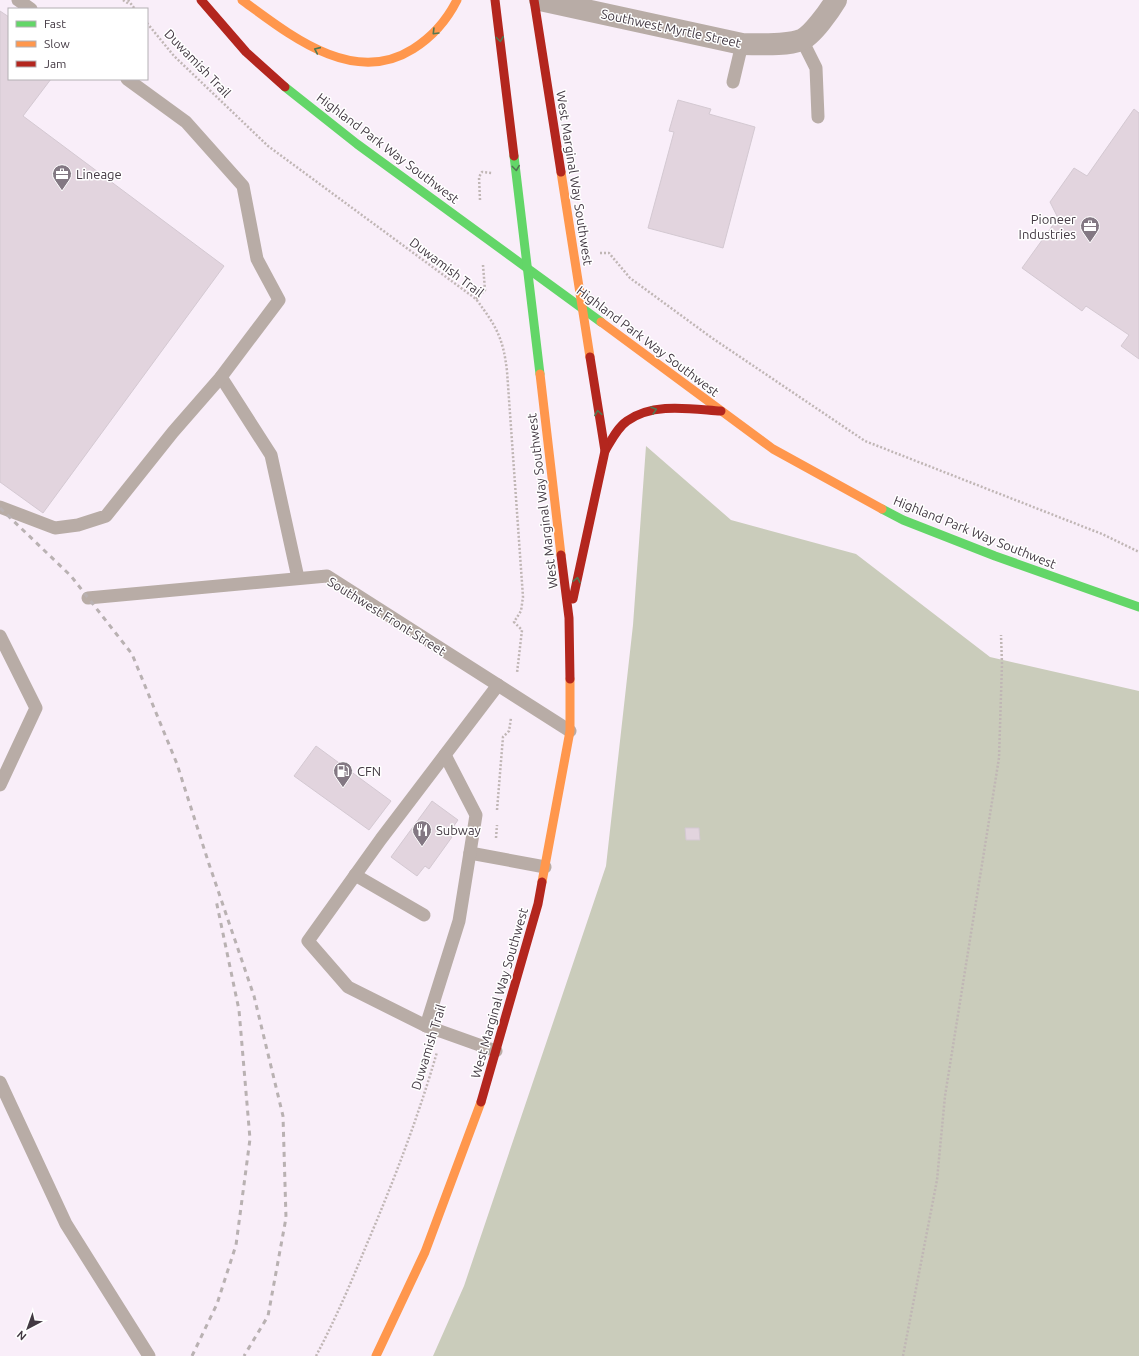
<svg xmlns="http://www.w3.org/2000/svg" width="1139" height="1356" font-family="Ubuntu,sans-serif">
  <rect width="100%" height="100%" fill="#f9eef9"/>
  <polygon fill="#caccbb" points="646,446 731,520 856,554 990,657 1139,691 1139,1356 433,1356 464,1286 606,866 633,625"/>
  <g fill="#e2d4de" stroke="#d4c9d2">
    <polygon points="0,11 9,17 9,79 51,79 23,116 224,266 43,513 0,482"/>
    <polygon points="678,100 711,109 709,114 755,127 723,248 648,228 674,132 669,131"/>
    <polygon points="1134,109 1139,113 1139,359 1121,346 1129,335 1086,306 1082,311 1022,268 1058,218 1050,202 1074,168 1087,176"/>
    <polygon points="316,746 391,801 369,830 294,776"/>
    <polygon points="432,801 458,820 448,834 452,837 429,869 425,866 417,876 391,857"/>
    <polygon points="685,828 699,828 700,840 686,840"/>
  </g>
  <g fill="none" stroke-linecap="round" stroke-linejoin="round">
    <g stroke="#c0b6b5" stroke-width="2.5" stroke-dasharray="2 2" stroke-linecap="butt">
      <polyline points="123,0 129,4"/>
      <polyline points="128,0 135,9"/>
      <path d="M 147,23 L 174,56 L 268,146 L 476,299 C 496,326 503,337 507,371 L 523,597 L 521,611 L 514,622 L 522,630 L 517,673"/>
      <polyline points="480,200 479,177 482,172 492,173"/>
      <polyline points="600,253 609,253 630,278 712,338 865,441 1102,534 1139,552"/>
      <polyline points="476,299 485,290 483,265"/>
      <polyline points="497,810 503,737 509,731 511,718"/>
      <polyline points="496,838 497,825"/>
      <path d="M 316,1356 C 335,1320 351,1283 366,1246 C 393,1183 418,1118 437,1052"/>
      <polyline points="903,1356 937,1180 945,1096 999,758 1002,664 1001,635"/>
    </g>
    <g stroke="#b8aca6" stroke-width="13">
      <polyline points="18,0 31,9"/>
      <polyline points="802,40 816,68 818,117"/>
      <polyline points="733,82 742,44"/>
      <polyline points="221,377 271,455 298,578"/>
      <polyline points="0,507 55,528 78,525 106,516 173,432 221,377 279,300 257,259 243,186 186,122 127,79"/>
      <polyline points="88,598 327,576 570,731"/>
      <polyline points="0,636 36,708 0,785"/>
      <polyline points="470,853 545,867"/>
      <polyline points="355,875 424,915"/>
      <polyline points="426,1026 459,921 476,815 445,755"/>
      <polyline points="496,1051 426,1026 348,987 308,941 381,839 498,685"/>
      <polyline points="0,1082 66,1224 149,1356"/>
    </g>
    <path stroke="#b8aca6" stroke-width="22" d="M 540,0 L 742,44 C 759,44 786,46 801,40 C 812,36 830,10 836,0"/>
    <g stroke="#63d668" stroke-width="9">
      <polyline points="285,87 357,144 601,322"/>
      <polyline points="514,156 540,374"/>
      <polyline points="882,509 903,520 995,556 1139,607"/>
    </g>
    <g stroke="#ff974d" stroke-width="9">
      <path d="M 242,0 C 290,35 353,87 413,49 C 432,37 447,20 457,0"/>
      <polyline points="561,172 590,357"/>
      <polyline points="601,322 773,449 882,509"/>
      <polyline points="540,374 561,555"/>
      <polyline points="542,882 570,731 570,679"/>
      <polyline points="376,1356 425,1252 481,1102"/>
    </g>
    <g stroke="#b3261e" stroke-width="9">
      <polyline points="201,0 246,52 285,87"/>
      <polyline points="495,0 514,156"/>
      <polyline points="534,0 561,172"/>
      <path d="M 605,451 C 611,441 617,428 627,421 C 653,402 691,409 721,411"/>
      <polyline points="561,555 569,618 570,679"/>
      <polyline points="573,599 605,451 590,357"/>
      <polyline points="481,1102 538,904 542,882"/>
    </g>
    <g stroke="#b9b1b2" stroke-width="3" stroke-dasharray="5 5" stroke-linecap="butt">
      <polyline points="0,508 71,576 132,654 177,764 209,864 254,996 283,1116 286,1218 268,1316 244,1356"/>
      <polyline points="192,1356 217,1304 236,1245 250,1139 239,1010 216,900"/>
    </g>
  </g>
  <defs><path id="oneway-chevron" d="M-2-3.5L2.5 0L-2 3.5" fill="none" stroke-width="1.6" stroke-linecap="round" stroke-linejoin="round"/></defs>
  <g stroke="#507852">
    <use href="#oneway-chevron" transform="translate(435 32) rotate(135)"/>
    <use href="#oneway-chevron" transform="translate(500 39) rotate(83)"/>
    <use href="#oneway-chevron" transform="translate(317 50) rotate(-156)"/>
    <use href="#oneway-chevron" transform="translate(516 168) rotate(83)"/>
    <use href="#oneway-chevron" transform="translate(654 410) rotate(-16)"/>
    <use href="#oneway-chevron" transform="translate(598 413) rotate(-99)"/>
    <use href="#oneway-chevron" transform="translate(577 580) rotate(-78)"/>
  </g>
  <defs>
    <symbol id="office-pin" viewBox="-11 -11 22 30"><path d="M0 17L-7.5 6A9.5 9.5 0 1 1 7.5 6Z" fill="#837883" stroke="#fff"/><path d="M-6-3h4V-5.5h4V-3h4V5H-6ZM-1-4.5V-3h2v-1.5ZM-6 0V1H6V0Z" fill="#fff"/></symbol>
    <symbol id="fuel-pin" viewBox="-11 -11 22 30"><path d="M0 17L-7.5 6A9.5 9.5 0 1 1 7.5 6Z" fill="#837883" stroke="#fff"/><path d="M-5.5-6h7V0h2V4h1.3V-2.5L3-4.5l.8-.8L6-3V5H2.5V1h-1V6h-7ZM-4.2-4.7v3.2H.2V-4.7Z" fill="#fff"/></symbol>
    <symbol id="restaurant-pin" viewBox="-11 -11 22 30"><path d="M0 17L-7.5 6A9.5 9.5 0 1 1 7.5 6Z" fill="#837883" stroke="#fff"/><path d="M-5-6h1v4h1v-4h1v4h1v-4h1v5L-1.5 .5V6h-2V.5L-5-1ZM5-6V6H3V1.5H1.5Q1.5-4 5-6Z" fill="#fff"/></symbol>
  </defs>
  <g fill-rule="evenodd">
    <use href="#office-pin" x="51" y="163" width="22" height="30"/>
    <use href="#office-pin" x="1079" y="215" width="22" height="30"/>
    <use href="#fuel-pin" x="332" y="760" width="22" height="30"/>
    <use href="#restaurant-pin" x="411" y="819" width="22" height="30"/>
  </g>
  <g text-anchor="middle" dominant-baseline="central" stroke-width="3" stroke-linejoin="round" paint-order="stroke">
    <g font-size="13" fill="#433943" stroke="#fff">
      <text transform="translate(671 28) rotate(12)">Southwest Myrtle Street</text>
      <text transform="translate(198 63) rotate(46)">Duwamish Trail</text>
      <text transform="translate(388 148) rotate(37)">Highland Park Way Southwest</text>
      <text transform="translate(575 178) rotate(81)">West Marginal Way Southwest</text>
      <text transform="translate(447 267) rotate(37)">Duwamish Trail</text>
      <text transform="translate(648 341) rotate(37)">Highland Park Way Southwest</text>
      <text transform="translate(542 501) rotate(-97)">West Marginal Way Southwest</text>
      <text transform="translate(975 532) rotate(22)">Highland Park Way Southwest</text>
      <text transform="translate(387 616) rotate(32)">Southwest Front Street</text>
      <text transform="translate(499 993) rotate(-74)">West Marginal Way Southwest</text>
      <text transform="translate(428 1047) rotate(-73)">Duwamish Trail</text>
    </g>
    <g font-size="13" fill="#433943" stroke="#fff" text-anchor="start">
      <text x="76" y="174">Lineage</text>
      <text x="1076" y="219" text-anchor="end">Pioneer<tspan x="1076" dy="15">Industries</tspan></text>
      <text x="357" y="771">CFN</text>
      <text x="436" y="830">Subway</text>
    </g>
  </g>
  <rect x="8" y="8" width="140" height="72" fill="#ffffff" stroke="#b4b0b4"/>
  <rect x="16" y="21" width="20" height="6" fill="#63d668" stroke="#b4b0b4"/>
  <text x="44" y="28" font-size="12" fill="#433943">Fast</text>
  <rect x="16" y="41" width="20" height="6" fill="#ff974d" stroke="#b4b0b4"/>
  <text x="44" y="48" font-size="12" fill="#433943">Slow</text>
  <rect x="16" y="61" width="20" height="6" fill="#b3261e" stroke="#b4b0b4"/>
  <text x="44" y="68" font-size="12" fill="#433943">Jam</text>
  <g transform="translate(28 1328) rotate(221)" stroke="#ffffff" stroke-width="3" paint-order="stroke">
  <path d="M0-3L7 15L0 10L-7 15Z" fill="#433943"/>
  <text y="-6" font-size="11" font-weight="bold" text-anchor="middle" fill="#433943">N</text>
  </g>
</svg>
